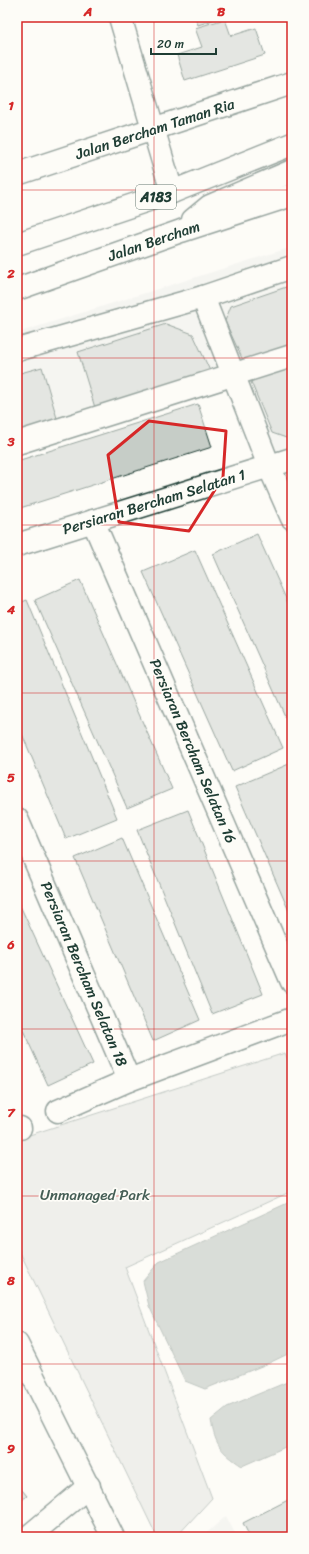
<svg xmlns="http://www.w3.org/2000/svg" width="309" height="1554" font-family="Sriracha,sans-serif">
  <rect width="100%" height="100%" fill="#fdfcf7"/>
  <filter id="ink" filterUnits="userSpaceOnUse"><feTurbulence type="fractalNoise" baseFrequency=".025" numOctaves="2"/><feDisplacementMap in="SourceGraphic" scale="8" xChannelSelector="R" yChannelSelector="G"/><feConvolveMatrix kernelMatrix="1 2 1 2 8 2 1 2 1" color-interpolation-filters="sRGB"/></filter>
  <g filter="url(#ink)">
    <g fill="#eceee9">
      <polygon points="292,247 292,452 270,457 241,373 17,446 17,333"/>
      <polygon points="226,1516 237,1537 202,1537"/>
    </g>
    <polygon fill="#dde0db" stroke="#7e8e88" points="285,1053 292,1071 292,1191 125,1267 212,1498 176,1537 157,1537 17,1246 17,1139"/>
    <g fill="#aeb8b1" stroke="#75877f">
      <polygon points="292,1201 292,1352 269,1363 205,1389 185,1381 149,1306 143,1281 159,1262"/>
      <path d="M 292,1380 L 292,1444 L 242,1466 C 221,1452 215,1445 211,1420 L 227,1407 Z"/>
    </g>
    <g fill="#c6cdc7" stroke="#1f3d34">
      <polygon points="195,17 222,17 198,25"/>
      <polygon points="225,19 231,36 256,28 265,55 185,81 177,55 202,47 195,28"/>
      <polygon points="292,285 292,351 246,367 225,321 231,306"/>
      <polygon points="166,324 193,334 211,373 96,411 78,352"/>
      <polygon points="292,364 292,440 272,433 249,377"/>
      <polygon points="42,367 59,425 17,439 17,374"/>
      <polygon points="198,404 212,447 17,509 17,461"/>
      <polygon points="257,534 292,612 292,732 213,554"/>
      <polygon points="195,550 283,748 232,771 143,572"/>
      <polygon points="80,580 172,789 127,808 35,600"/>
      <polygon points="27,600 117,818 66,839 17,722 17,604"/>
      <polygon points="289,764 292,771 292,918 235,787"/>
      <polygon points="188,810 263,994 212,1014 137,830"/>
      <polygon points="122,838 200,1020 153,1041 75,858"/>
      <polygon points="17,899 93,1064 48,1085 17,1017"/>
      <polygon points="17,1484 27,1496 17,1504"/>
      <polygon points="292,1498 292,1537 250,1537 243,1523"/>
    </g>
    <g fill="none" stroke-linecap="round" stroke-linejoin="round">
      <defs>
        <g id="minor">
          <polyline points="120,17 172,192"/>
          <polyline points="17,174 292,83"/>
          <polyline points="203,297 269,466 292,518"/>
          <polyline points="17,350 203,297 292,267"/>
          <polyline points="17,443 292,356"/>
          <polyline points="93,521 292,982"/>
          <polyline points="17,545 292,459"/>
          <polyline points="17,819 129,1080 292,1019"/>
          <polyline points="58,1111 129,1080"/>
          <polyline points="17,1129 20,1128"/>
          <polyline points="17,1344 113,1537"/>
          <polyline points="28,1537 89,1486"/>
        </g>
        <g id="major">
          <polyline points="193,220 210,206 292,171"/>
          <polyline points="17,244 172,192 292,144"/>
          <polyline points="17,289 181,231 292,195"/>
        </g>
      </defs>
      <use href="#minor" stroke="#1f3d34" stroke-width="25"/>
      <use href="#major" stroke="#1f3d34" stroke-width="25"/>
      <use href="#minor" stroke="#fdfcf7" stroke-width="22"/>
      <use href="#major" stroke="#fdfcf7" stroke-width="22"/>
    </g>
  </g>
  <path d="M0 0H309V1554H0ZM 149,421 L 226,431 L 223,477 L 189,531 L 119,522 L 108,455 Z" fill="#fdfcf7" fill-opacity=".55" fill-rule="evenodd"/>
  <path fill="none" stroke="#d62828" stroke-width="3" stroke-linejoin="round" d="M 149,421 L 226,431 L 223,477 L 189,531 L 119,522 L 108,455 Z"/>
  <path fill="none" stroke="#d62828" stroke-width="1" stroke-opacity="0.55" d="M 154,17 L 154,1537M 17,190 L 292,190M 17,358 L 292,358M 17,525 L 292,525M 17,693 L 292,693M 17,861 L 292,861M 17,1029 L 292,1029M 17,1196 L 292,1196M 17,1364 L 292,1364"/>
  <g text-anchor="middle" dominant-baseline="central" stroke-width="3.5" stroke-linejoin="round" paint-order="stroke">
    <rect fill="#fdfcf7" stroke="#62766e" stroke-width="1" x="136" y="185" width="40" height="24" rx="3"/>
    <g font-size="14" font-weight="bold" fill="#1f3d34">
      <text x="156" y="197">A183</text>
    </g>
    <g font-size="15" fill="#1f3d34" stroke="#fdfcf7">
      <text transform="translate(155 129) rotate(-18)">Jalan Bercham Taman Ria</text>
      <text transform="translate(154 241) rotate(-19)">Jalan Bercham</text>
      <text transform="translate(154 502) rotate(-17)">Persiaran Bercham Selatan 1</text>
      <text transform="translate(193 751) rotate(67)">Persiaran Bercham Selatan 16</text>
      <text transform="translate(84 974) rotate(67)">Persiaran Bercham Selatan 18</text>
    </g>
    <g font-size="15" fill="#455e55" stroke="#fdfcf7">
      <text x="95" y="1195">Unmanaged Park</text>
    </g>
  </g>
  <rect width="309" height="1554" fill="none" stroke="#fdfcf7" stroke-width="44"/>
  <path d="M151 48v6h65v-6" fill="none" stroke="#1f3d34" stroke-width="2"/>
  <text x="157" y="48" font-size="12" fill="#1f3d34" stroke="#fdfcf7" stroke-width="3" paint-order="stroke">20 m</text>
  <rect x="22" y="22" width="265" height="1510" fill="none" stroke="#d62828" stroke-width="1.5"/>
  <g font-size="13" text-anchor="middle" font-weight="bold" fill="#d62828">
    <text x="88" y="16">A</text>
    <text x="221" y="16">B</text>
    <text x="11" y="110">1</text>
    <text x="11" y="278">2</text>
    <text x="11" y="446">3</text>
    <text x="11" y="614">4</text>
    <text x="11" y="782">5</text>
    <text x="11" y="949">6</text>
    <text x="11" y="1117">7</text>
    <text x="11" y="1285">8</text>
    <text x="11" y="1453">9</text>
  </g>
</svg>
